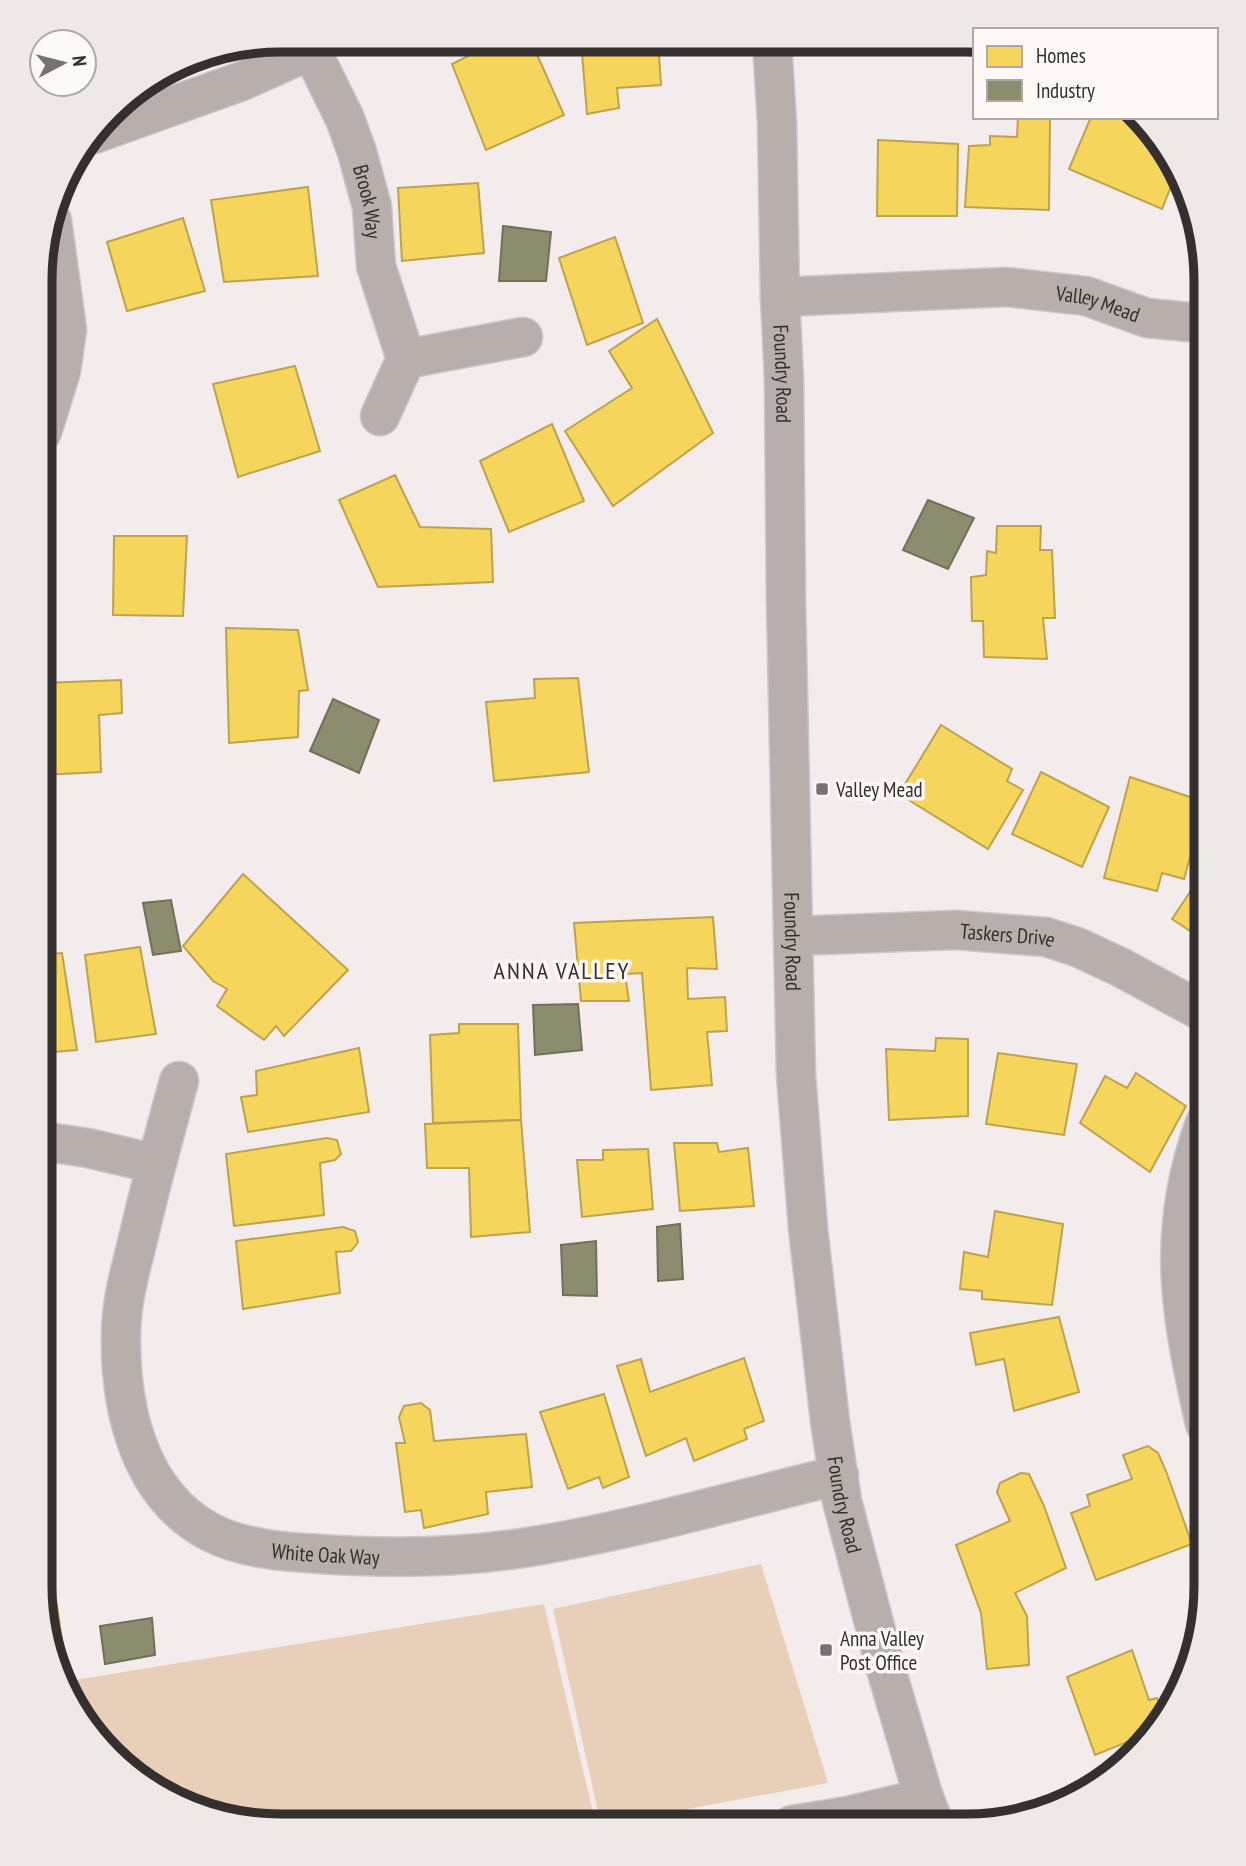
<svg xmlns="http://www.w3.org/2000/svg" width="1246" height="1866" font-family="'PT Sans Narrow',sans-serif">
  <rect width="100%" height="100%" fill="#f4ecec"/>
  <g fill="#e7cfba">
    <polygon points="761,1564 828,1783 601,1825 553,1609"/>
    <polygon points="544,1604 596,1825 250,1824 135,1776 62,1682"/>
  </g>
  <g fill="#f6d55c" stroke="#bca34e" stroke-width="2">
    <polygon points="498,41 531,41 564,115 486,150 452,64"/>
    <polygon points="581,41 658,41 661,85 617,88 619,108 587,114"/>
    <polygon points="1018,117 1050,117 1049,210 965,207 969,146 990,145 990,136 1017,137"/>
    <polygon points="1091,117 1133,117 1176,174 1162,209 1069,169"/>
    <polygon points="878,140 958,144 957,216 877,216"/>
    <polygon points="478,183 484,253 402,261 398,188"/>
    <polygon points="308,187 318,276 224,282 211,200"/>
    <polygon points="183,218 205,291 127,311 107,242"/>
    <polygon points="615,237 643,323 587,345 559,258"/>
    <polygon points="657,319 713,433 613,506 565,431 632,388 609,351"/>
    <polygon points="295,366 320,451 238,477 213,384"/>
    <polygon points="552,424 584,501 509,532 480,461"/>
    <polygon points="395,475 420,527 491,529 493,582 378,587 339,500"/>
    <polygon points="1206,487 1206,521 1197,508 1203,488"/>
    <polygon points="997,526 1041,526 1040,550 1052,550 1055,618 1043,618 1047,659 984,657 983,621 972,621 971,577 986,575 987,551 996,553"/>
    <polygon points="114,536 187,536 183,616 113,615"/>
    <polygon points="226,628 298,630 308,690 299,691 298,737 229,743"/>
    <polygon points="1206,630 1206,655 1199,652 1200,639"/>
    <polygon points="578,678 589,772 494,781 486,702 535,698 534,679"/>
    <polygon points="121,680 122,713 99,715 101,772 42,775 42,683"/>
    <polygon points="941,725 1012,769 1007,781 1023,790 988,849 899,794"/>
    <polygon points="1041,772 1109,807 1082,867 1012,834"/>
    <polygon points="1130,777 1205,802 1184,879 1162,873 1157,891 1104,878"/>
    <polygon points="1206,868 1205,941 1172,919"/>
    <polygon points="243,874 348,970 284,1036 276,1026 264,1040 217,1006 227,989 213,981 183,946"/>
    <polygon points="713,917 717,969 687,968 688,999 725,997 727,1031 707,1032 712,1085 651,1090 642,973 625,974 629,1001 581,1001 574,923"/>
    <polygon points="140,947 156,1034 96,1042 85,955"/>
    <polygon points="62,953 77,1050 41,1053 41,955"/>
    <polygon points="459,1024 518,1024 521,1120 433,1123 430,1035 459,1033"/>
    <polygon points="936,1038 968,1039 968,1116 889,1120 886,1049 935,1051"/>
    <polygon points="359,1048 369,1112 248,1132 241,1097 257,1095 256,1071"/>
    <polygon points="998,1053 1077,1064 1064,1135 986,1124"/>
    <polygon points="1136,1073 1186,1106 1150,1172 1080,1123 1105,1076 1127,1088"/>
    <polygon points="521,1120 530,1232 471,1237 469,1168 427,1168 425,1124"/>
    <polygon points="327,1138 337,1140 341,1154 335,1160 320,1163 324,1215 234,1226 226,1154"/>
    <polygon points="674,1143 717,1143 719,1152 748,1148 754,1206 680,1211"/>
    <polygon points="648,1149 653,1209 582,1217 577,1160 603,1160 603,1150"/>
    <polygon points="995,1211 1063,1224 1052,1305 982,1299 982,1291 960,1289 964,1252 988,1257"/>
    <polygon points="343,1227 355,1231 358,1242 351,1251 336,1252 340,1293 243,1309 236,1241"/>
    <polygon points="1059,1317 1079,1392 1014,1411 1004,1359 976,1365 970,1333"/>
    <polygon points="744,1358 764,1421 744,1429 747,1439 694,1461 686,1438 646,1456 617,1366 641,1359 650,1392"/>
    <polygon points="604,1394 629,1477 603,1488 599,1477 568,1489 540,1412"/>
    <polygon points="421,1403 430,1410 434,1441 526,1434 532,1487 486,1492 488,1514 424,1528 421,1510 405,1512 396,1443 405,1443 399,1417 404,1406"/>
    <polygon points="1148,1446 1158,1453 1166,1471 1192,1544 1096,1580 1071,1513 1090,1506 1087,1495 1132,1479 1123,1455"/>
    <polygon points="1021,1473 1029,1474 1044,1506 1066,1568 1015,1593 1027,1616 1029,1665 987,1669 981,1613 956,1545 1010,1521 997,1492 1000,1483"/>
    <polygon points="41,1588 45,1607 57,1605 65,1663 56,1664"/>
    <polygon points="1132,1650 1149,1700 1157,1698 1165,1719 1155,1731 1095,1755 1067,1677"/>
    <polygon points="1119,1756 1125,1764 1124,1766 1072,1798 1067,1792"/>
  </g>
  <g fill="#8c8c6e" stroke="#72705b" stroke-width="2">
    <polygon points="503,226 551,232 546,281 499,281"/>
    <polygon points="928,500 974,518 948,569 903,550"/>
    <polygon points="333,699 379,720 359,773 310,751"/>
    <polygon points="171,900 181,951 153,955 143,903"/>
    <polygon points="578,1004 582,1050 535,1055 533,1005"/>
    <polygon points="680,1224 683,1279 658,1281 657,1227"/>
    <polygon points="596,1241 597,1296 563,1295 561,1245"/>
    <polygon points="152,1618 155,1655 105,1664 100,1626"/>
  </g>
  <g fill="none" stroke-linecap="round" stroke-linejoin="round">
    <defs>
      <g id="minor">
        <path id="s1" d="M 772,42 L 777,123 L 780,297 L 784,379 L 786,601 L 796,1075 L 808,1228 L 830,1421 L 842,1501 L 886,1669 L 924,1798 L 935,1826"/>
        <path id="s2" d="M 311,50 L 345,119 L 357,152 L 372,207 L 376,266 L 406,359 L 523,337"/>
        <polyline points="94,134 242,81 311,50 324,40"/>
        <path id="s3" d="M 780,297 L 1007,287 L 1086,296 L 1147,318 L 1189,322 L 1206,318"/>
        <polyline points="380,416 406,359"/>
        <polyline points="42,432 61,371 67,329 52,221"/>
        <path id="s4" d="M 793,936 L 956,930 L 1046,937 L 1077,947 L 1120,967 L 1205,1013"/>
        <path id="s5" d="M 179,1081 C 165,1132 151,1183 139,1235 C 131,1268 121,1301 121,1335 C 120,1409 139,1494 210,1532 C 243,1549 284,1552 320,1554 C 393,1559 468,1558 541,1545 C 641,1528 740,1499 839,1475"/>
        <polyline points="41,1141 88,1148 156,1164"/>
        <path d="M 1205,1424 C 1180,1313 1165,1233 1205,1123"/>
        <polyline points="792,1825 848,1816 924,1798"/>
      </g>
    </defs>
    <use href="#minor" stroke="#cdc7c7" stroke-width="41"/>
    <use href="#minor" stroke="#b8aeab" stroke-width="38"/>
  </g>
  <g fill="#787171" stroke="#fef8f7" stroke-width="2.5">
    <rect x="815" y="782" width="14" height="14" rx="3.5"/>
    <rect x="819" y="1643" width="14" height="14" rx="3.5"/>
  </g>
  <g text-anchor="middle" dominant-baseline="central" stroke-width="7" stroke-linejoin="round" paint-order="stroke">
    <g font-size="21" fill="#352f2f" stroke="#fef8f7">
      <text stroke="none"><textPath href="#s2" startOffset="163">Brook Way</textPath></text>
      <text stroke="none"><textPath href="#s3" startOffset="320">Valley Mead</textPath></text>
      <text stroke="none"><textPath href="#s1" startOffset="332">Foundry Road</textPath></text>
      <text stroke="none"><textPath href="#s4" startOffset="215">Taskers Drive</textPath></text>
      <text stroke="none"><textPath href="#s1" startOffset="900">Foundry Road</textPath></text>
      <text stroke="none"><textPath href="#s1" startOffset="1466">Foundry Road</textPath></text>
      <text stroke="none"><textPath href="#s5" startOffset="607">White Oak Way</textPath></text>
    </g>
    <g font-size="21" fill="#352f2f" stroke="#fef8f7" text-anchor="start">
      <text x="836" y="789">Valley Mead</text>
      <text x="840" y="1638">Anna Valley<tspan x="840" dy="24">Post Office</tspan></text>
    </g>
    <g font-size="24" letter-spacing="2" fill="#392e2d" stroke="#fef8f7">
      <text x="562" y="970">ANNA VALLEY</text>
    </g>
  </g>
  <path d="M0 0H1246V1866H0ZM280 52H966A228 228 0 0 1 1194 280V1586A228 228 0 0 1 966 1814H280A228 228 0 0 1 52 1586V280A228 228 0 0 1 280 52Z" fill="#eee8e7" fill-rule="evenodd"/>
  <path fill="none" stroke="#352f2f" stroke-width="9" d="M280 52H966A228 228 0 0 1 1194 280V1586A228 228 0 0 1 966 1814H280A228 228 0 0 1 52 1586V280A228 228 0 0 1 280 52Z"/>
  <rect x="973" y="28" width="245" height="91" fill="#fef8f7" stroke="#aea8a7" stroke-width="2"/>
  <rect x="987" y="46" width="35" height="21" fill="#f6d55c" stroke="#aea8a7" stroke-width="2"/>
  <text x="1036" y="63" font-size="21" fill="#352f2f">Homes</text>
  <rect x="987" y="80" width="35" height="21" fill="#8c8c6e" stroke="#aea8a7" stroke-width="2"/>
  <text x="1036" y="98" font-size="21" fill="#352f2f">Industry</text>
  <g transform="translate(63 63) rotate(83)"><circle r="33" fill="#fef8f7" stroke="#aea8a7" stroke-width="2"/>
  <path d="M0-5L12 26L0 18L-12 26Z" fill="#787171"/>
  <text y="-10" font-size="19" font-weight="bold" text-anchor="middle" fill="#352f2f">N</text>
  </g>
</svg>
